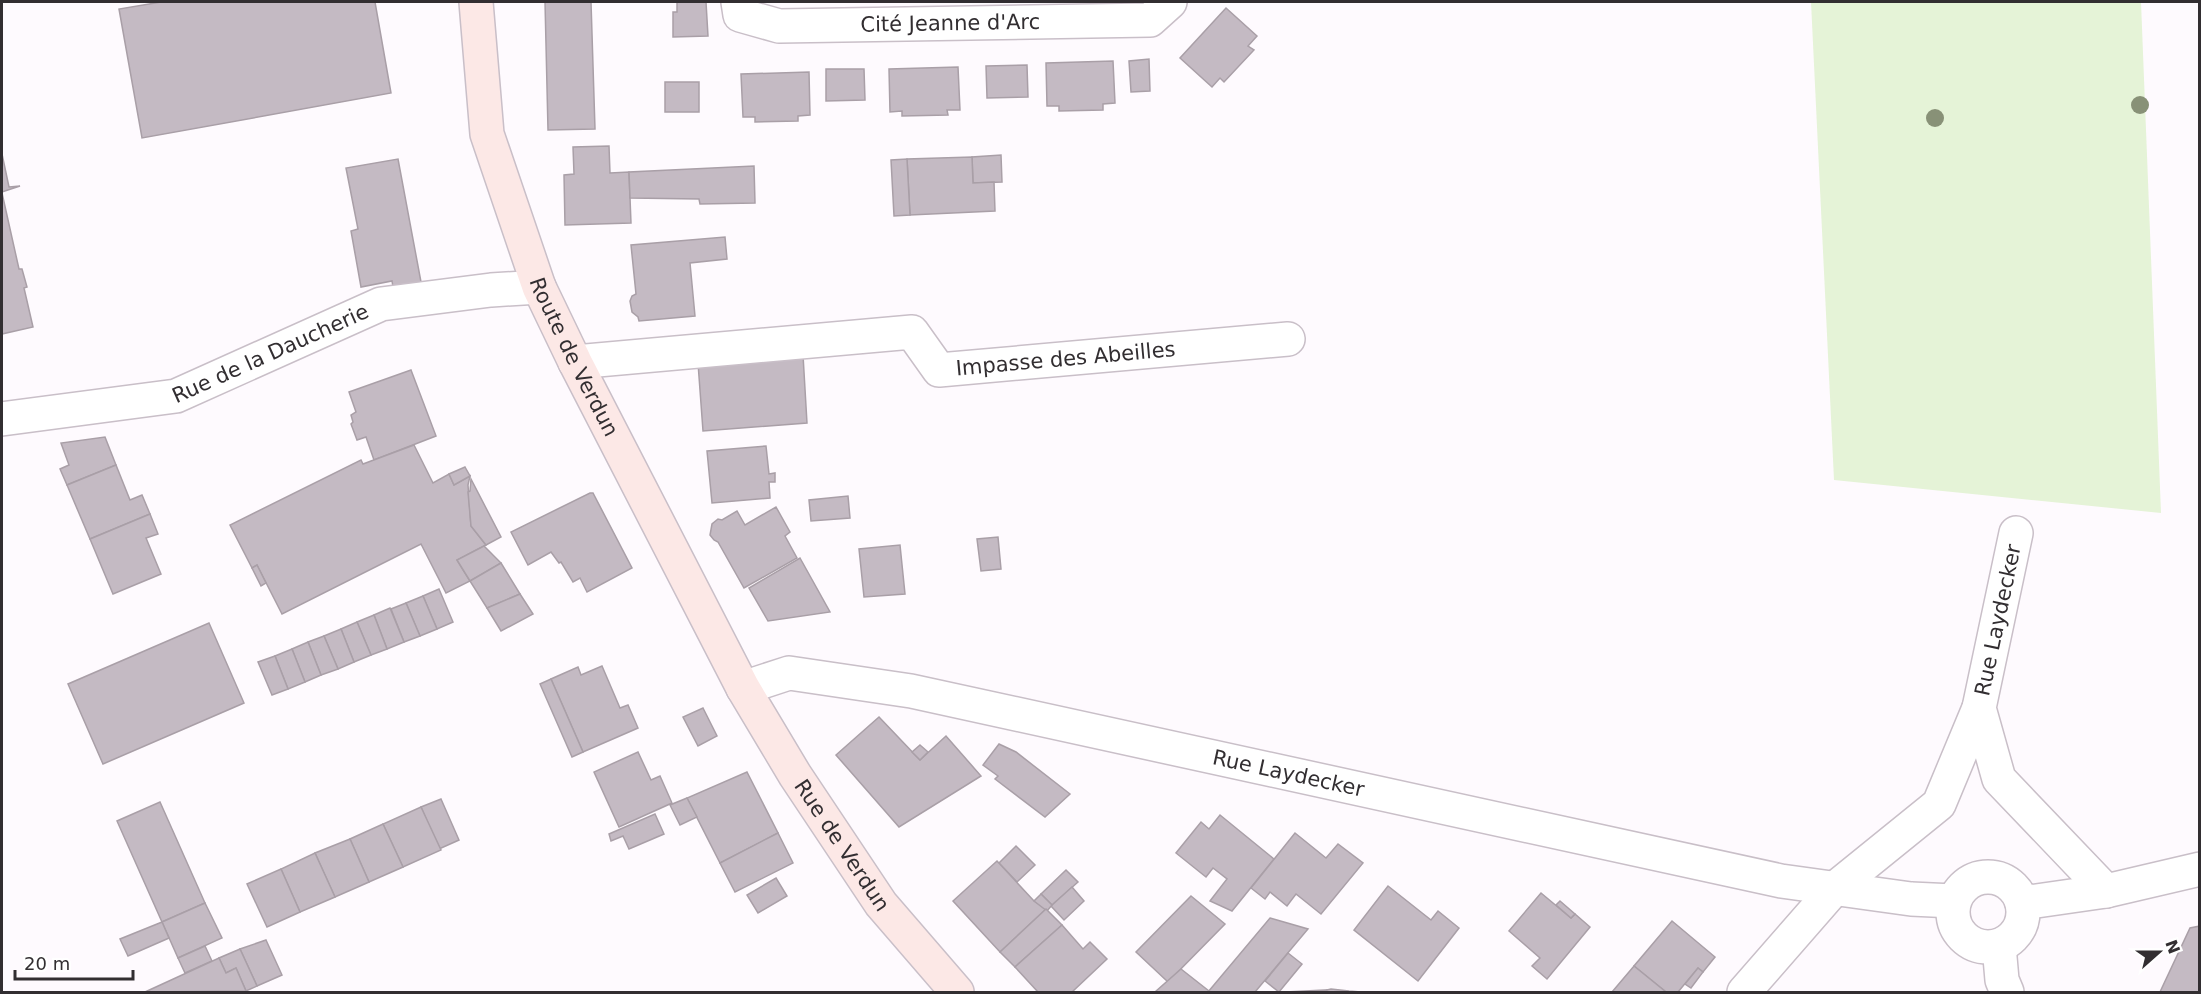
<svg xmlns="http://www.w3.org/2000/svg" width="2201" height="994" font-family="'DejaVu Sans',sans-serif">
  <rect width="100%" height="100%" fill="#fefafe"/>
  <polygon fill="#e5f3d7" points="1811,2 2141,2 2161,513 1834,480"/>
  <g fill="#c4bac3" stroke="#a99fa7" stroke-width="1.5">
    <polygon points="161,2 375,2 391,93 142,138 119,9"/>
    <polygon points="545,2 591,2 595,129 548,130"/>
    <polygon points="677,2 706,2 708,36 673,37 673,12 677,12"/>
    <polygon points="1226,8 1257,36 1248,46 1254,50 1224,82 1220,78 1212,87 1180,58"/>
    <polygon points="1149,59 1150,91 1131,92 1129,61"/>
    <polygon points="1113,61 1115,103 1103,104 1103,110 1059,111 1059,106 1047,106 1046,63"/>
    <polygon points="1027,65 1028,97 987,98 986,66"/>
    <polygon points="958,67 960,110 947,110 948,115 902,116 902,111 890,112 889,69"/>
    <polygon points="826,69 864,69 865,100 826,101"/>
    <polygon points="809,72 810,115 798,116 798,121 755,122 755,117 743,117 741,74"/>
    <rect x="665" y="82" width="34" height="30"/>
    <polygon points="609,146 610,173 629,172 631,223 565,225 564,175 574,174 573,147"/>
    <polygon points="2,154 9,187 20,186 2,192"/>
    <polygon points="1001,155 1002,182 973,183 972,157"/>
    <polygon points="972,157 973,183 994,182 995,211 910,215 907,159"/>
    <polygon points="398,159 421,282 393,287 392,281 361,287 351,231 358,229 346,168"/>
    <polygon points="907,159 910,215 894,216 891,160"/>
    <polygon points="754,166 755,203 700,204 699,199 630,198 629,172"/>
    <polygon points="2,193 19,269 22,269 27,287 24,288 33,327 2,334"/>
    <polygon points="725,237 727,259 690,263 695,316 639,321 638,317 632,312 630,301 632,296 636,294 631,245"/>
    <polygon points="803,355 807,423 703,431 698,363"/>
    <polygon points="411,370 436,436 374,460 366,437 357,440 351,424 353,422 351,415 356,412 349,392"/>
    <polygon points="105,437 116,465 67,485 60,469 69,465 61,443"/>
    <polygon points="414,445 433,483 449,474 454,485 470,476 468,485 471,526 486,545 457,560 470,581 446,593 421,544 282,614 257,565 252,568 230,525 361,460 363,464"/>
    <polygon points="766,446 769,474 775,473 775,482 769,482 770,498 712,503 707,451"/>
    <polygon points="116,465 130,500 142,495 150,514 90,539 67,485"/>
    <polygon points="465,467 470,476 454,485 449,474"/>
    <polygon points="471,479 501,537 486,545 471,526 468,492 470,491"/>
    <polygon points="590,493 593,493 632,568 587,592 580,578 573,582 561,562 559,563 551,552 528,565 511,532"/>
    <polygon points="848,496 850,518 811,521 809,500"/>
    <polygon points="776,507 790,532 785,536 797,558 744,588 718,542 714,540 710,535 712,524 718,519 722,520 737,511 745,525"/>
    <polygon points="150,514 158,534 146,538 161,574 113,594 90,539"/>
    <polygon points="998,537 1001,569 981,571 977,539"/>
    <polygon points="900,545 905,594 864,597 859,549"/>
    <polygon points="484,546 501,563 470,581 457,560"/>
    <polygon points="800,558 830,612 768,621 749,588"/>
    <polygon points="501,563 520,594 487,608 470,581"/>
    <polygon points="257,565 266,583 261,586 252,568"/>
    <polygon points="439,589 453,622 437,629 423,596"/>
    <polygon points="520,594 533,614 501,631 487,608"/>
    <polygon points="423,596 437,629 420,636 406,603"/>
    <polygon points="406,603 420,636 404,642 391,609"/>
    <polygon points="390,608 404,642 387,649 374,615"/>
    <polygon points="374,615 387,649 371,655 357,622"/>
    <polygon points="357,622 371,655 354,662 341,629"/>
    <polygon points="209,623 244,703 103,764 68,684"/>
    <polygon points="341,629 354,662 338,669 324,636"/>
    <polygon points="324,636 338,669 321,675 308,642"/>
    <polygon points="308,642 321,675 305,682 292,649"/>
    <polygon points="292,649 305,682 288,689 275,656"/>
    <polygon points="275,656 288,689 272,695 258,662"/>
    <polygon points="602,666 620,708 628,705 638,728 583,752 551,679 578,667 581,675"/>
    <polygon points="551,679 583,752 572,757 540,684"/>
    <polygon points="703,708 717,736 698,746 683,717"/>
    <polygon points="879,717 920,760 946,736 981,776 899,827 836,755"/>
    <polygon points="999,744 1016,752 1070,794 1045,817 995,779 998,776 983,765"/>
    <polygon points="920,745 928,752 920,760 912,752"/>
    <polygon points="638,752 651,780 660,776 672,803 619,827 594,772"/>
    <polygon points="747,772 778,833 720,863 687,798"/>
    <polygon points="687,798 697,817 680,825 670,805"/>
    <polygon points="441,799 459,840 439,849 421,807"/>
    <polygon points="160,802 205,903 162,922 117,821"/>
    <polygon points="421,807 441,850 403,867 383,824"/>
    <polygon points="655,814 664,834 629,849 623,836 611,841 609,834"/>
    <polygon points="1220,815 1274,859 1232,911 1210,901 1227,879 1213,868 1206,877 1176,853 1201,822 1209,829"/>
    <polygon points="383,824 403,867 369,882 350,839"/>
    <polygon points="778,833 793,863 735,892 720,863"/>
    <polygon points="1295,833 1326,858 1338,844 1363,863 1321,914 1296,894 1287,906 1270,892 1265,899 1251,888"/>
    <polygon points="350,839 369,882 335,897 315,853"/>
    <polygon points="1016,846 1035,865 1017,882 999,863"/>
    <polygon points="315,853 335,897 300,912 281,869"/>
    <polygon points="997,861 1034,901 1046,909 1000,952 953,901"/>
    <polygon points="281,869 300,912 267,927 247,884"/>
    <polygon points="1066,870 1078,882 1052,905 1041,894"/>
    <polygon points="776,878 787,896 758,913 747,895"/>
    <polygon points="1388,886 1431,920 1438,911 1459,928 1418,981 1354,930"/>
    <polygon points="1072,887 1084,901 1064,920 1051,906"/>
    <polygon points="1541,893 1571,918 1575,914 1590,927 1547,979 1532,966 1540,958 1509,931"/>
    <polygon points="1041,894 1052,905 1047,911 1034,901"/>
    <polygon points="1191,896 1225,924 1168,982 1136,952"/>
    <polygon points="1560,901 1575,914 1571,918 1556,905"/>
    <polygon points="205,903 222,938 178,958 162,922"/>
    <polygon points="1046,909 1062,925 1015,967 1000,952"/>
    <polygon points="1270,918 1308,929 1255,992 1208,992"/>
    <polygon points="1672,921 1715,957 1703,972 1698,968 1678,992 1666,992 1634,966"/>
    <polygon points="162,922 169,938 128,956 120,939"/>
    <polygon points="1062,925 1083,949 1090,942 1107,959 1072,992 1038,992 1015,967"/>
    <polygon points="2200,926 2200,992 2160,992 2190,928"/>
    <polygon points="266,940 282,975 257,986 240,949"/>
    <polygon points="205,946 212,961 185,973 178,958"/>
    <polygon points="240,949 257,986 246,991 236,968 226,973 219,958"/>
    <polygon points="1288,953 1302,964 1279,992 1265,981"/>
    <polygon points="219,958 226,973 236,968 246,991 145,992"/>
    <polygon points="1634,966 1666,992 1612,992"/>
    <polygon points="1698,968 1703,972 1691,988 1685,984"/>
    <polygon points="1181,969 1209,991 1208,992 1155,992"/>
    <polygon points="1331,989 1349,991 1361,992 1324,992 1327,990"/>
    <polygon points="1327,990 1324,992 1285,992"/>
  </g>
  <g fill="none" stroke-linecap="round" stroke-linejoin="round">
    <defs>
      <g id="street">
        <path id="s1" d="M 738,2 L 740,15 L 779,26 L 1150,20 L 1170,2"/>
        <path id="s2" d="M 575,362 L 912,332 L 939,370 L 1288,339"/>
        <path id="s3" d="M 2,419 L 176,396 L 381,304 L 491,290 L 539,287"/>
        <polyline points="2016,533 1979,708 1999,779 2106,891"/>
        <path id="s4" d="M 743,688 L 789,673 L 911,691 L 1781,881 L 1911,899 L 1954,901"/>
        <circle cx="1988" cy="912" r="35"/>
        <polyline points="2022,903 2106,891 2200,869"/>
        <polyline points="1999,946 2002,980 2007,992"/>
        <polyline points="1744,992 1834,889 1939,804 1979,708"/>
      </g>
      <g id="secondary">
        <path id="s5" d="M 476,2 L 487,134 L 539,287 L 575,362 L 743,688 L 795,775 L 881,904 L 957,992"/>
      </g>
    </defs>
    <use href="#street" stroke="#c9bfc8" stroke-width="36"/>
    <use href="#secondary" stroke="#c9bfc8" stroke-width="36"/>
    <use href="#street" stroke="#fff" stroke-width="33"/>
    <use href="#secondary" stroke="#fce8e6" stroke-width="33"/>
  </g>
  <g fill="#889177">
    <circle cx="2140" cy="105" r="9"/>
    <circle cx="1935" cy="118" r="9"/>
  </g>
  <g text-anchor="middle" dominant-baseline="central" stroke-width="4.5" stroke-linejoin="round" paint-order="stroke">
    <g font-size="21" fill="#322e31" stroke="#fff">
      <text stroke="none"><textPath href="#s1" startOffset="225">Cité Jeanne d'Arc</textPath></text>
      <text stroke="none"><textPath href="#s3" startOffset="279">Rue de la Daucherie</textPath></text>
      <text stroke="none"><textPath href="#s5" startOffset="372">Route de Verdun</textPath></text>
      <text stroke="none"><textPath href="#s2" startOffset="512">Impasse des Abeilles</textPath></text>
      <text transform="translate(1998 620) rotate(-78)">Rue Laydecker</text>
      <text stroke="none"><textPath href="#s4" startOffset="558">Rue Laydecker</textPath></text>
      <text stroke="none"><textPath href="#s5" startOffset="930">Rue de Verdun</textPath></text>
    </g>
  </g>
  <rect width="2201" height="994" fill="none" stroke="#322e31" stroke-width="6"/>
  <g transform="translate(2159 952) rotate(69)" stroke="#ffffff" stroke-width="4.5" paint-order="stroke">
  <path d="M0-4.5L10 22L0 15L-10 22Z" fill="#322e31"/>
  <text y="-9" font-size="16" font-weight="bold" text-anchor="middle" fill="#322e31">N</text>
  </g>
  <path d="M15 970v9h118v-9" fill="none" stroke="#322e31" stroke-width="3"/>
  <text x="24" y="970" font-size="18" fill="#322e31" stroke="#ffffff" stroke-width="4.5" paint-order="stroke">20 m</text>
</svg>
